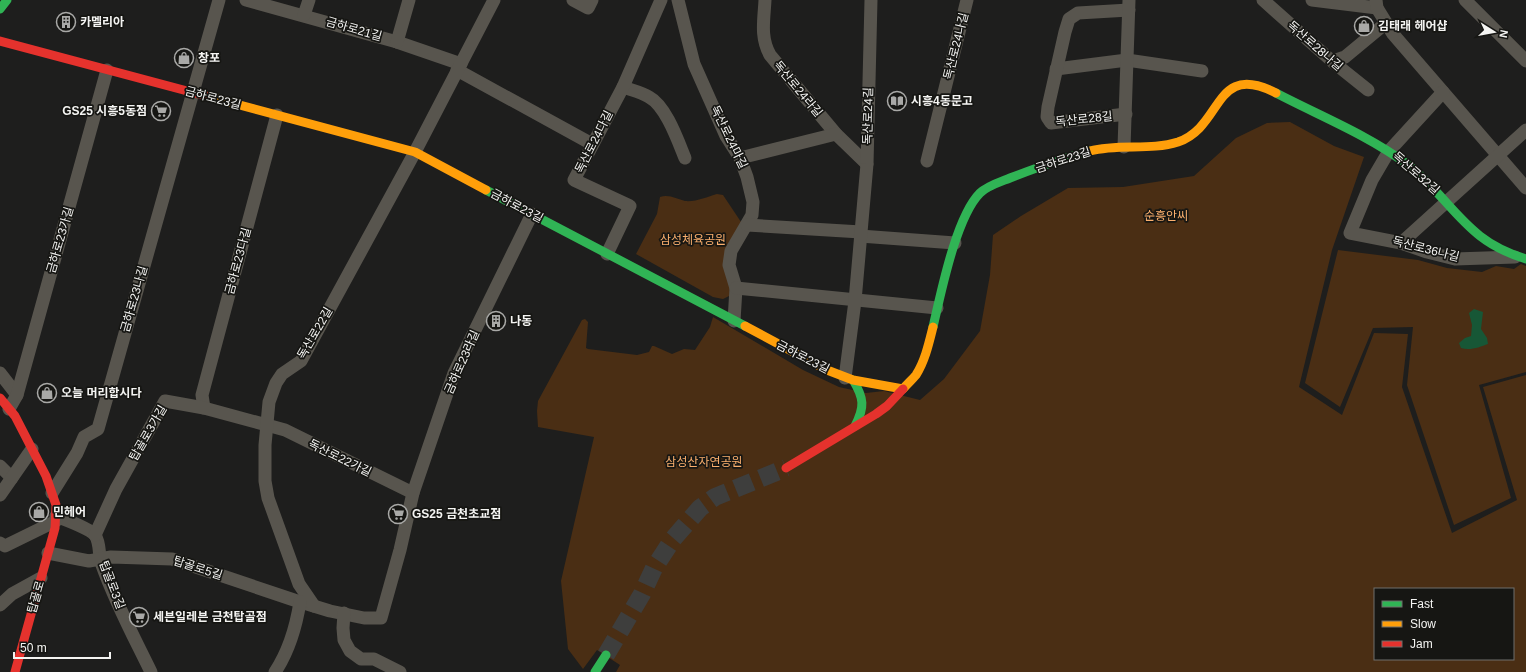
<svg xmlns="http://www.w3.org/2000/svg" width="1526" height="672" font-family="Arial,'Noto Sans KR',sans-serif">
  <rect width="100%" height="100%" fill="#1e1e1d"/>
  <g fill="#4a2e14" fill-rule="evenodd">
    <path d="M 1290,122 L 1334,146 L 1364,157 L 1332,250 L 1299,387 L 1342,415 L 1374,333 L 1408,334 L 1402,387 L 1452,533 L 1517,500 L 1483,387 L 1526,375 L 1526,672 L 616,672 L 620,665 L 597,650 L 583,669 L 568,649 L 561,581 L 594,437 L 538,427 L 537,411 L 538,401 L 582,320 L 585,319 L 588,322 L 586,348 L 588,349 L 637,355 L 649,352 L 652,346 L 654,346 L 672,354 L 684,349 L 695,350 L 710,327 L 713,317 L 803,370 L 839,387 L 866,393 L 884,391 L 920,400 L 944,379 L 980,331 L 990,275 L 993,235 L 1021,216 L 1068,188 L 1123,187 L 1194,176 L 1236,138 L 1267,123 ZM 1375,589 L 1513,589 L 1513,659 L 1375,659 Z"/>
    <path d="M 717,194 L 723,195 L 745,228 L 735,242 L 731,295 L 723,299 L 713,297 L 636,254 L 657,214 L 660,197 C 669,194 677,199 685,201 C 696,202 707,197 717,194 Z"/>
    <polygon points="1338,250 1418,260 1447,268 1482,272 1496,266 1514,269 1521,264 1526,266 1526,372 1479,385 1511,498 1454,525 1407,385 1413,327 1373,328 1340,407 1305,383"/>
  </g>
  <path fill="#175736" d="M 1474,309 L 1483,312 L 1481,329 L 1487,338 L 1488,344 C 1480,347 1470,351 1461,348 L 1459,343 L 1465,338 L 1471,336 L 1472,325 L 1469,313 Z"/>
  <g fill="none" stroke-linecap="round" stroke-linejoin="round">
    <polyline stroke="#3e3e3d" stroke-width="18" stroke-dasharray="18 9" stroke-linecap="butt" points="606,655 642,594 654,568 673,539 700,508 715,497 786,468"/>
    <g stroke="#58554e" stroke-width="13">
      <polyline points="246,0 397,42 461,64"/>
      <polyline points="573,0 588,8 592,0"/>
      <polyline points="678,0 694,64 726,136 740,158 747,177 753,202 752,215 731,251 729,265 736,288 734,321"/>
      <path d="M 765,0 C 764,20 760,37 770,55 L 836,134 L 867,164"/>
      <polyline points="1263,0 1333,62 1368,90"/>
      <polyline points="1312,0 1377,8"/>
      <polyline points="1376,0 1377,8 1393,34 1526,188"/>
      <polyline points="1465,0 1526,61"/>
      <polyline points="304,15 309,0"/>
      <polyline points="397,42 409,0"/>
      <polyline points="1333,62 1336,60 1345,57 1386,23"/>
      <polyline points="1056,69 1127,60 1202,71"/>
      <polyline points="457,70 592,144"/>
      <path d="M 623,87 C 631,90 641,92 649,97 C 666,106 678,141 685,158"/>
      <polyline points="1443,92 1389,151 1372,180 1350,233 1401,243 1427,252 1455,259 1515,257"/>
      <polyline points="1126,114 1051,123 1047,117 1048,107 1065,32 1069,19 1078,13 1129,10"/>
      <polyline points="1124,147 1129,0"/>
      <polyline points="740,158 836,134"/>
      <polyline points="927,161 967,0"/>
      <polyline points="747,225 861,232"/>
      <polyline points="860,236 955,243"/>
      <polyline points="1401,243 1526,130"/>
      <polyline points="607,254 630,206 574,180 623,87 661,0"/>
      <polyline points="736,288 937,308"/>
      <polyline points="0,373 17,395"/>
      <polyline points="845,378 855,301 867,164 871,0"/>
      <polyline points="204,408 202,395 277,115"/>
      <polyline points="9,409 17,395 107,70"/>
      <polyline points="0,466 12,478"/>
      <polyline points="52,493 77,453 84,437 98,429 219,0"/>
      <polyline points="0,495 32,449"/>
      <path d="M 56,516 C 66,520 89,528 95,535 C 101,544 98,556 102,565 C 115,602 134,637 151,672"/>
      <polyline points="95,535 116,489 165,401 204,408 285,430 413,493"/>
      <polyline points="0,543 5,546 56,521"/>
      <polyline points="48,553 89,561 111,557 172,559 294,600 330,611 364,618 381,618 400,550 413,493 454,373 532,214"/>
      <polyline points="0,605 12,594 41,578"/>
      <polyline points="314,606 299,584 268,498 265,481 265,445 269,402 276,383 282,374 301,361 415,152 494,0"/>
      <polyline points="344,613 343,628 344,640 350,651 361,659 374,659 400,672"/>
      <path d="M 275,672 C 289,651 296,627 300,602"/>
    </g>
    <g stroke="#30b455" stroke-width="9">
      <polyline points="0,9 7,0"/>
      <path d="M 1276,93 C 1320,116 1366,134 1407,164 C 1435,185 1453,215 1480,236 C 1494,247 1510,254 1526,259"/>
      <polyline points="486,190 745,326"/>
      <path d="M 933,327 C 941,293 956,217 980,193 C 987,186 1000,182 1010,178 C 1036,168 1063,158 1090,151"/>
      <path d="M 853,380 C 864,398 865,407 855,426"/>
      <polyline points="595,672 606,655"/>
    </g>
    <g stroke="#ff9f0a" stroke-width="9">
      <polyline points="206,96 415,152 486,190"/>
      <path d="M 1090,151 C 1119,143 1150,151 1178,142 C 1224,126 1213,61 1276,93"/>
      <path d="M 745,326 L 827,370 L 853,380 L 903,389 C 907,384 912,380 916,375 C 925,361 929,343 933,327"/>
    </g>
    <g stroke="#e5322d" stroke-width="9">
      <polyline points="0,41 206,96"/>
      <polyline points="0,398 15,416 46,476 56,505 55,528 15,672"/>
      <polyline points="786,468 876,414 887,406 903,389"/>
    </g>
  </g>
  <defs>
    <symbol id="building-ring" viewBox="-11 -11 22 22"><circle r="9.5" fill="#161613" stroke="#a9a9a7" stroke-width="1.5"/><path d="M-4-6H4V6H1V3H-1V6H-4ZM-2.5-4.3h1.7v1.8h-1.7ZM.8-4.3h1.7v1.8H.8ZM-2.5-1h1.7V.8h-1.7ZM.8-1h1.7V.8H.8Z" fill="#a9a9a7"/></symbol>
    <symbol id="shop-ring" viewBox="-11 -11 22 22"><circle r="9.5" fill="#161613" stroke="#a9a9a7" stroke-width="1.5"/><path d="M-5-2.5h2.3a2.7 3.5 0 0 1 5.4 0H5L5.5 6h-11ZM-1.5-2.5h3a1.5 2.3 0 0 0-3 0Z" fill="#a9a9a7"/></symbol>
    <symbol id="library-ring" viewBox="-11 -11 22 22"><circle r="9.5" fill="#161613" stroke="#a9a9a7" stroke-width="1.5"/><path d="M-6-4Q-3-5.5-.7-3.5V5Q-3 3-6 4ZM6-4Q3-5.5 .7-3.5V5Q3 3 6 4Z" fill="#a9a9a7"/></symbol>
    <symbol id="supermarket-ring" viewBox="-11 -11 22 22"><circle r="9.5" fill="#161613" stroke="#a9a9a7" stroke-width="1.5"/><path d="M-6-5.5h2.5l.6 2H6L4.5 2H-2.5L-4.4-4H-6ZM-1.5 3.2a1.3 1.3 0 1 0 .1 0ZM3 3.2a1.3 1.3 0 1 0 .1 0Z" fill="#a9a9a7"/></symbol>
  </defs>
  <g fill-rule="evenodd">
    <use href="#building-ring" x="55" y="11" width="22" height="22"/>
    <use href="#shop-ring" x="1353" y="15" width="22" height="22"/>
    <use href="#shop-ring" x="173" y="47" width="22" height="22"/>
    <use href="#library-ring" x="886" y="90" width="22" height="22"/>
    <use href="#supermarket-ring" x="150" y="100" width="22" height="22"/>
    <use href="#building-ring" x="485" y="310" width="22" height="22"/>
    <use href="#shop-ring" x="36" y="382" width="22" height="22"/>
    <use href="#shop-ring" x="28" y="501" width="22" height="22"/>
    <use href="#supermarket-ring" x="387" y="503" width="22" height="22"/>
    <use href="#supermarket-ring" x="128" y="606" width="22" height="22"/>
  </g>
  <g text-anchor="middle" dominant-baseline="central" stroke-width="3.5" stroke-linejoin="round" paint-order="stroke">
    <g font-size="12" font-weight="bold" fill="#f4f4f2" stroke="#161613" text-anchor="start">
      <text x="80" y="22">카멜리아</text>
      <text x="1378" y="26">김태래 헤어샵</text>
      <text x="198" y="58">창포</text>
      <text x="911" y="101">시흥4동문고</text>
      <text x="147" y="111" text-anchor="end">GS25 시흥5동점</text>
      <text x="510" y="321">나동</text>
      <text x="61" y="393">오늘 머리합시다</text>
      <text x="53" y="512">민헤어</text>
      <text x="412" y="514">GS25 금천초교점</text>
      <text x="153" y="617">세븐일레븐 금천탑골점</text>
    </g>
    <g font-size="12" fill="#f4f4f2" stroke="#161613">
      <text transform="translate(354 29) rotate(16)">금하로21길</text>
      <text transform="translate(956 46) rotate(-76)">독산로24나길</text>
      <text transform="translate(1315 46) rotate(41)">독산로28나길</text>
      <text transform="translate(798 89) rotate(50)">독산로24라길</text>
      <text transform="translate(213 98) rotate(15)">금하로23길</text>
      <text transform="translate(868 116) rotate(-89)">독산로24길</text>
      <text transform="translate(1084 119) rotate(-6)">독산로28길</text>
      <text transform="translate(729 137) rotate(64)">독산로24마길</text>
      <text transform="translate(594 142) rotate(-63)">독산로24다길</text>
      <text transform="translate(1063 160) rotate(-18)">금하로23길</text>
      <text transform="translate(1416 173) rotate(41)">독산로32길</text>
      <text transform="translate(517 206) rotate(28)">금하로23길</text>
      <text transform="translate(60 240) rotate(-74)">금하로23가길</text>
      <text transform="translate(1426 249) rotate(14)">독산로36나길</text>
      <text transform="translate(238 261) rotate(-75)">금하로23다길</text>
      <text transform="translate(134 299) rotate(-74)">금하로23나길</text>
      <text transform="translate(315 333) rotate(-60)">독산로22길</text>
      <text transform="translate(803 357) rotate(27)">금하로23길</text>
      <text transform="translate(462 362) rotate(-66)">금하로23라길</text>
      <text transform="translate(148 433) rotate(-60)">탑골로3가길</text>
      <text transform="translate(340 458) rotate(26)">독산로22가길</text>
      <text transform="translate(198 568) rotate(18)">탑골로5길</text>
      <text transform="translate(112 585) rotate(69)">탑골로3길</text>
      <text transform="translate(36 597) rotate(-74)">탑골로</text>
    </g>
    <g font-size="12" fill="#faaf6d" stroke="#161613">
      <text x="1166" y="216">순흥안씨</text>
      <text x="693" y="240">삼성체육공원</text>
      <text x="704" y="462">삼성산자연공원</text>
    </g>
  </g>
  <rect x="1374" y="588" width="140" height="72" fill="#161613" stroke="#6f6f6c"/>
  <rect x="1382" y="601" width="20" height="6" fill="#30b455" stroke="#6f6f6c"/>
  <text x="1410" y="608" font-size="12" fill="#f4f4f2">Fast</text>
  <rect x="1382" y="621" width="20" height="6" fill="#ff9f0a" stroke="#6f6f6c"/>
  <text x="1410" y="628" font-size="12" fill="#f4f4f2">Slow</text>
  <rect x="1382" y="641" width="20" height="6" fill="#e5322d" stroke="#6f6f6c"/>
  <text x="1410" y="648" font-size="12" fill="#f4f4f2">Jam</text>
  <g transform="translate(1494 32) rotate(101)" stroke="#161613" stroke-width="3" paint-order="stroke">
  <path d="M0-3L7 15L0 10L-7 15Z" fill="#f4f4f2"/>
  <text y="-6" font-size="11" font-weight="bold" text-anchor="middle" fill="#f4f4f2">N</text>
  </g>
  <path d="M14 652v6h96v-6" fill="none" stroke="#f4f4f2" stroke-width="2"/>
  <text x="20" y="652" font-size="12" fill="#f4f4f2" stroke="#161613" stroke-width="3" paint-order="stroke">50 m</text>
</svg>
